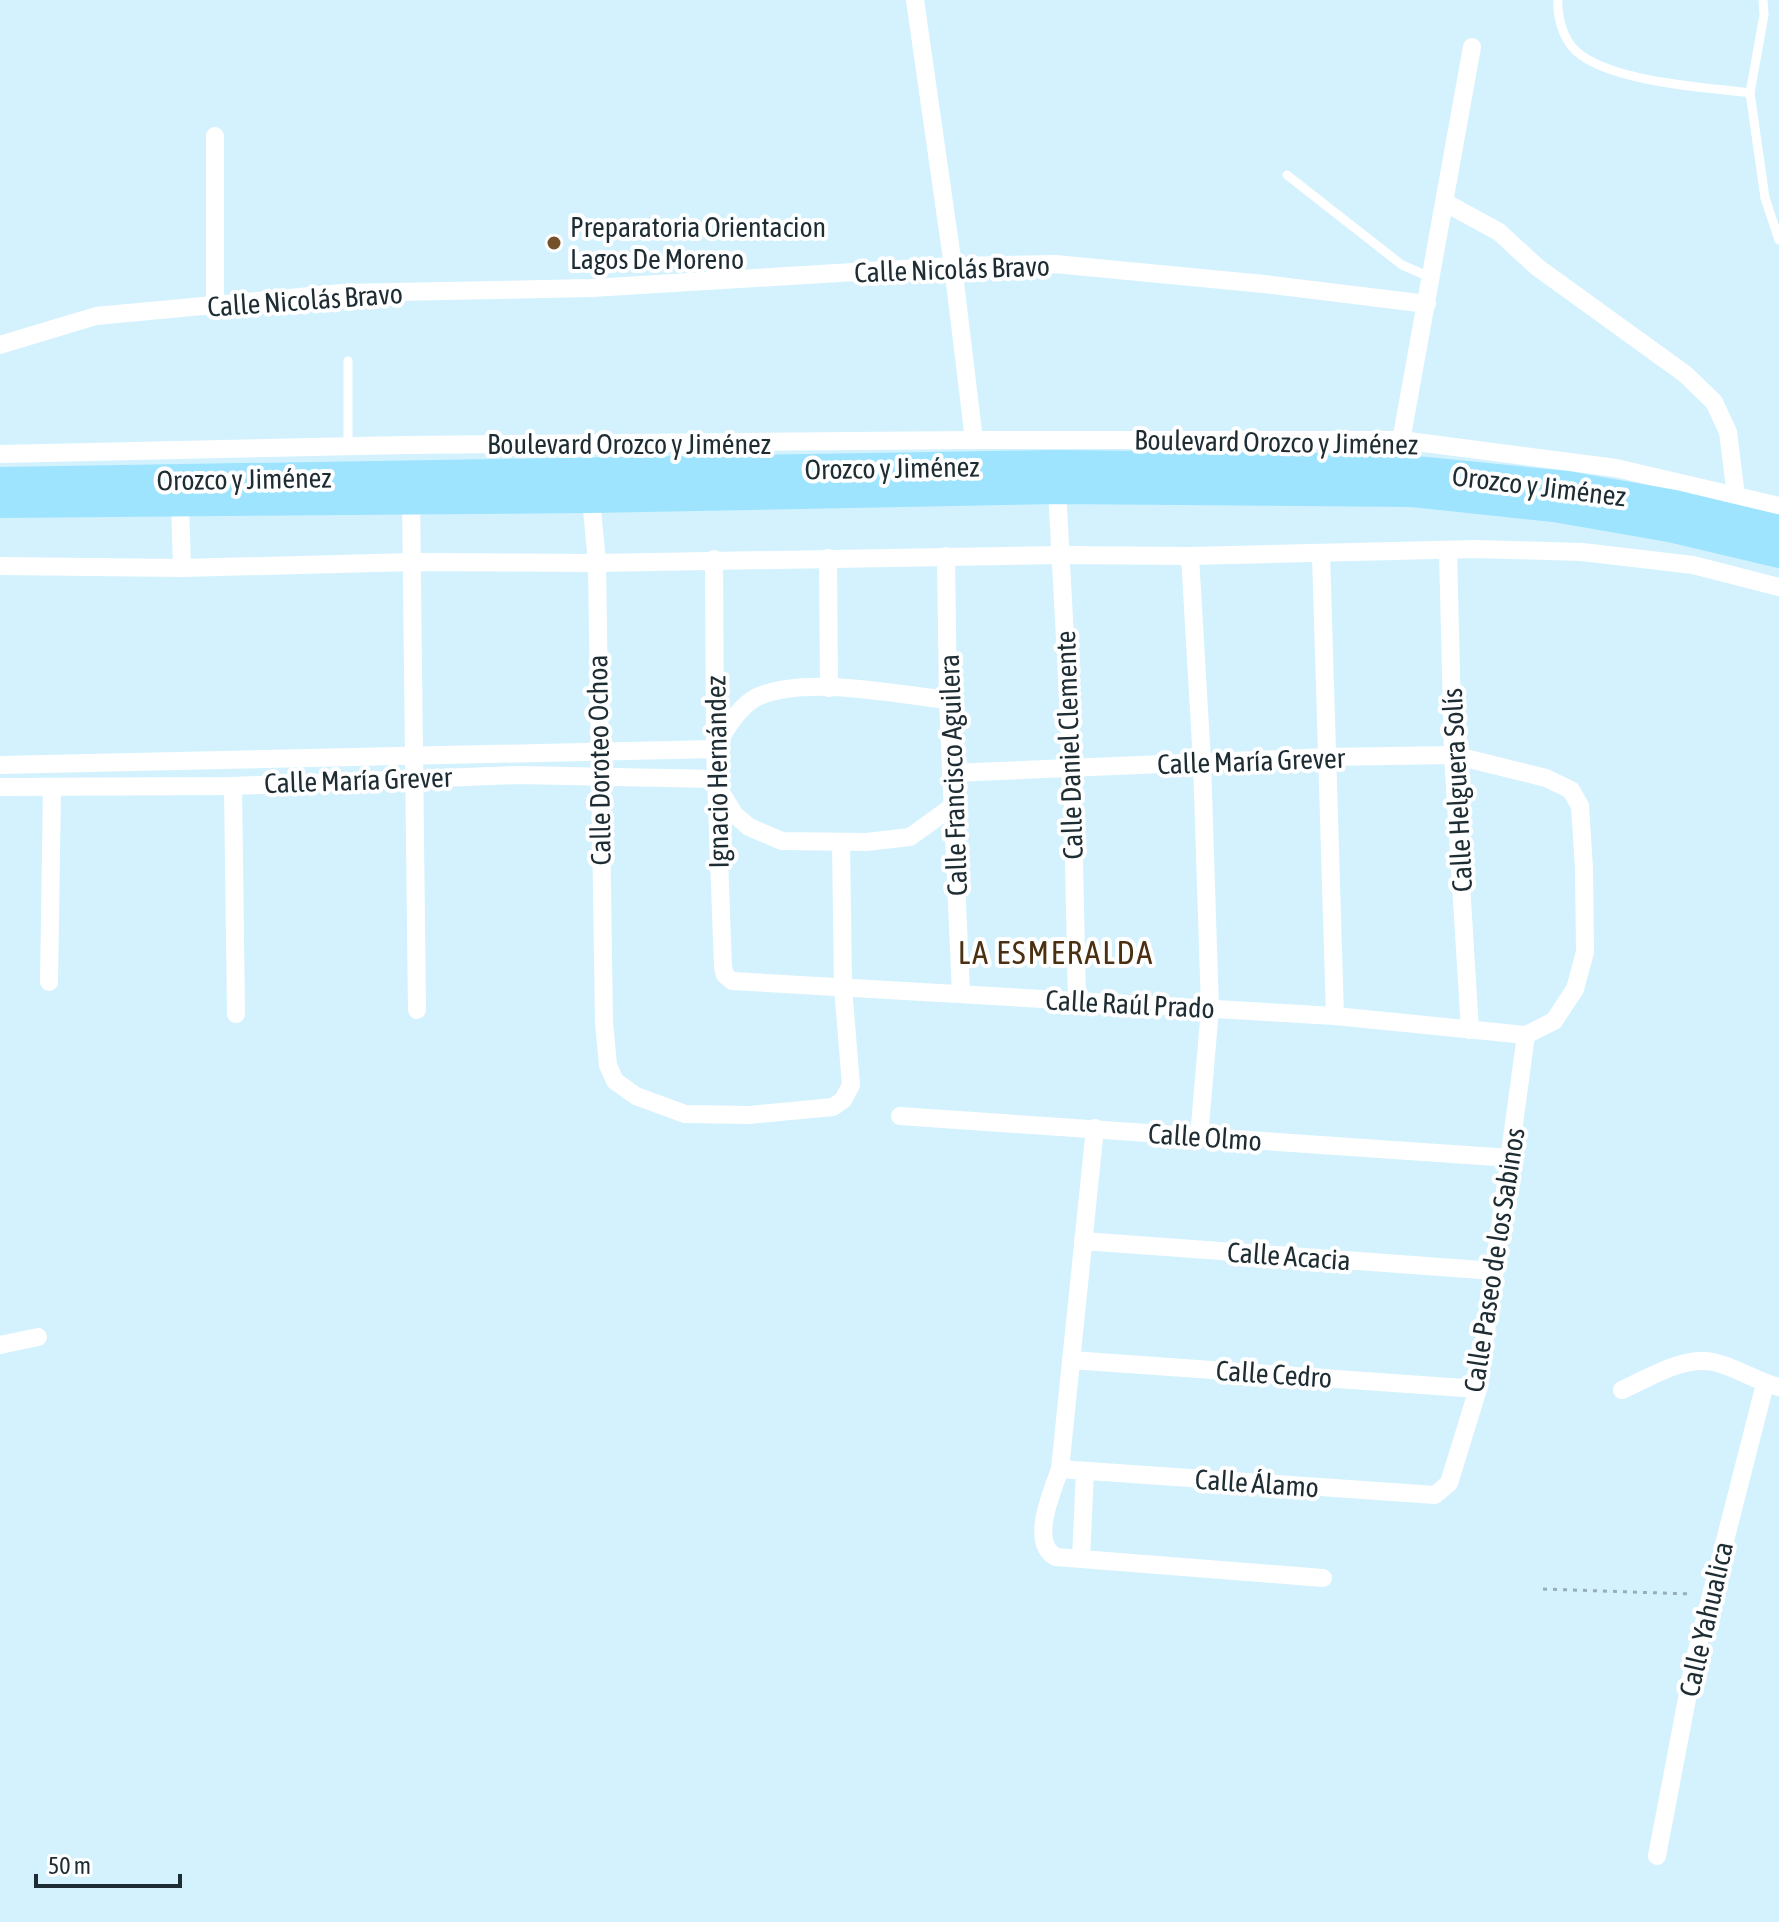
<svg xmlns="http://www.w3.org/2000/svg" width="1779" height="1922" font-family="'Asap Condensed',sans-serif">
  <rect width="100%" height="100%" fill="#d4f2fe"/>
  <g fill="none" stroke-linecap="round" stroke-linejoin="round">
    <polyline stroke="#95aeb8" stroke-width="3" stroke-dasharray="4 6" stroke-linecap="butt" points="1543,1589 1691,1594"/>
    <g stroke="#fff" stroke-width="9">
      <path d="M 1558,0 C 1557,17 1563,39 1576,51 C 1610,82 1704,87 1750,93"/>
      <polyline points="1763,0 1764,15 1750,93 1765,198 1779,240"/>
      <polyline points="1287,175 1402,265 1432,278"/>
      <polyline points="348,361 348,447"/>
    </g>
    <g stroke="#fff" stroke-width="18">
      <polyline points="915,0 953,266 974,440"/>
      <polyline points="215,136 215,305"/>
      <polyline points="1446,203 1499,232 1537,267 1685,374 1714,402 1728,432 1736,496"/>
      <polyline points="0,345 96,316 342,293 592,288 953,266 1055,264 1264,284 1427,304"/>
      <polyline points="0,454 405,445 974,440 1401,440 1616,468 1779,506"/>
      <polyline points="1396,469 1472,47"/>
      <polyline points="1057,489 1072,769 1077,1001"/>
      <polyline points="591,498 597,563 604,1022 608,1065 615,1081 636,1096 685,1114 749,1115 833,1107 843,1100 851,1085 843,987 841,842"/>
      <polyline points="411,499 417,1010"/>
      <polyline points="180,502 182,568"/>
      <polyline points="1448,550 1453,755 1470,1030"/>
      <polyline points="1321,554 1335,1016"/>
      <polyline points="946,556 948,700 961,994"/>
      <polyline points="1190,556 1202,762 1210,1009 1199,1137"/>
      <polyline points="828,558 829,688"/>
      <polyline points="714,559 715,749 723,967 725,975 732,981 1335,1016 1526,1035"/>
      <polyline points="0,566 182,568 413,562 597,563 1061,555 1190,556 1476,549 1582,552 1693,565 1779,587"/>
      <path d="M 0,765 L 715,749 C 724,731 738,707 757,697 C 805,675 895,694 948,700"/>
      <polyline points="953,773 1326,757 1453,755 1546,778 1571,790 1580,806 1584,869 1585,952 1575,989 1554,1021 1526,1035"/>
      <polyline points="233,786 236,1014"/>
      <polyline points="717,786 734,814 749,827 782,841 866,842 910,837 953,806"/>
      <polyline points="0,787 233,786 517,775 715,779"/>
      <polyline points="49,982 52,788"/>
      <polyline points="900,1116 1511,1158"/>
      <path d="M 1095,1128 L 1060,1469 C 1052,1492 1029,1543 1056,1557 L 1323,1578"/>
      <polyline points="1083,1241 1495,1271"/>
      <polyline points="0,1345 38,1337"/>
      <polyline points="1071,1360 1478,1389"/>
      <path d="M 1622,1390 C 1649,1378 1682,1356 1713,1362 C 1735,1366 1756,1382 1779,1387"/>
      <polyline points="1060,1469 1435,1495 1449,1483 1478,1389 1526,1035"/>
      <polyline points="1081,1558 1085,1471"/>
      <polyline points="1657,1856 1694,1662 1765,1384"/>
    </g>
    <g stroke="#9ee4ff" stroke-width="30">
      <polyline points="0,482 1055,465 1396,469 1567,486 1675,505 1779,530"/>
      <polyline points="0,503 591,498 1057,489 1412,492 1554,507 1669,527 1779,553"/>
    </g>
  </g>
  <circle fill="#74512a" stroke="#fff" stroke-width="3" cx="554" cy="243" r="8"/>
  <g text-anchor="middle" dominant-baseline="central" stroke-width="8" stroke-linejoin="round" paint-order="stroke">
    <g font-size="28" fill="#1e2d33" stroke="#fff" text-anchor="start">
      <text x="570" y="227">Preparatoria Orientacion<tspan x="570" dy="32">Lagos De Moreno</tspan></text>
    </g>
    <g font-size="28" fill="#1e2d33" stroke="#fff">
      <text transform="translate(952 269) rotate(-2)">Calle Nicolás Bravo</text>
      <text transform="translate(305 300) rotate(-4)">Calle Nicolás Bravo</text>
      <text transform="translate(1276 442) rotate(1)">Boulevard Orozco y Jiménez</text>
      <text x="629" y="444">Boulevard Orozco y Jiménez</text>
      <text transform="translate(892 468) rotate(-1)">Orozco y Jiménez</text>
      <text transform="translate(244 479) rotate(-1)">Orozco y Jiménez</text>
      <text transform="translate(1539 486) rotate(7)">Orozco y Jiménez</text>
      <text transform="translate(1069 745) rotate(-92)">Calle Daniel Clemente</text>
      <text transform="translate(599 760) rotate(-91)">Calle Doroteo Ochoa</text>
      <text transform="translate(1251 761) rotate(-2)">Calle María Grever</text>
      <text transform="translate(717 772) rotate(-91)">Ignacio Hernández</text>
      <text transform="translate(953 775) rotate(-92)">Calle Francisco Aguilera</text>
      <text transform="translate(358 780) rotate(-2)">Calle María Grever</text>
      <text transform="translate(1457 790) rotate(-93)">Calle Helguera Solís</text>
      <text transform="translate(1130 1004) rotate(3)">Calle Raúl Prado</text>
      <text transform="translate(1205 1137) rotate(4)">Calle Olmo</text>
      <text transform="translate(1289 1256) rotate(4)">Calle Acacia</text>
      <text transform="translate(1494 1260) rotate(-81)">Calle Paseo de los Sabinos</text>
      <text transform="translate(1274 1374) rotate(4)">Calle Cedro</text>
      <text transform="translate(1257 1483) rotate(4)">Calle Álamo</text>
      <text transform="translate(1706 1619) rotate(-77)">Calle Yahualica</text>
    </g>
    <g font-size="32" letter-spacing="2" fill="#4b3011" stroke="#fff">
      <text x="1056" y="952">LA ESMERALDA</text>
    </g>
  </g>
  <path d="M36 1874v12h144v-12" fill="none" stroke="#1e2d33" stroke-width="4"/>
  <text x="48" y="1874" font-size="24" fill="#1e2d33" stroke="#ffffff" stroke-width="6" paint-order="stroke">50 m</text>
</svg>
